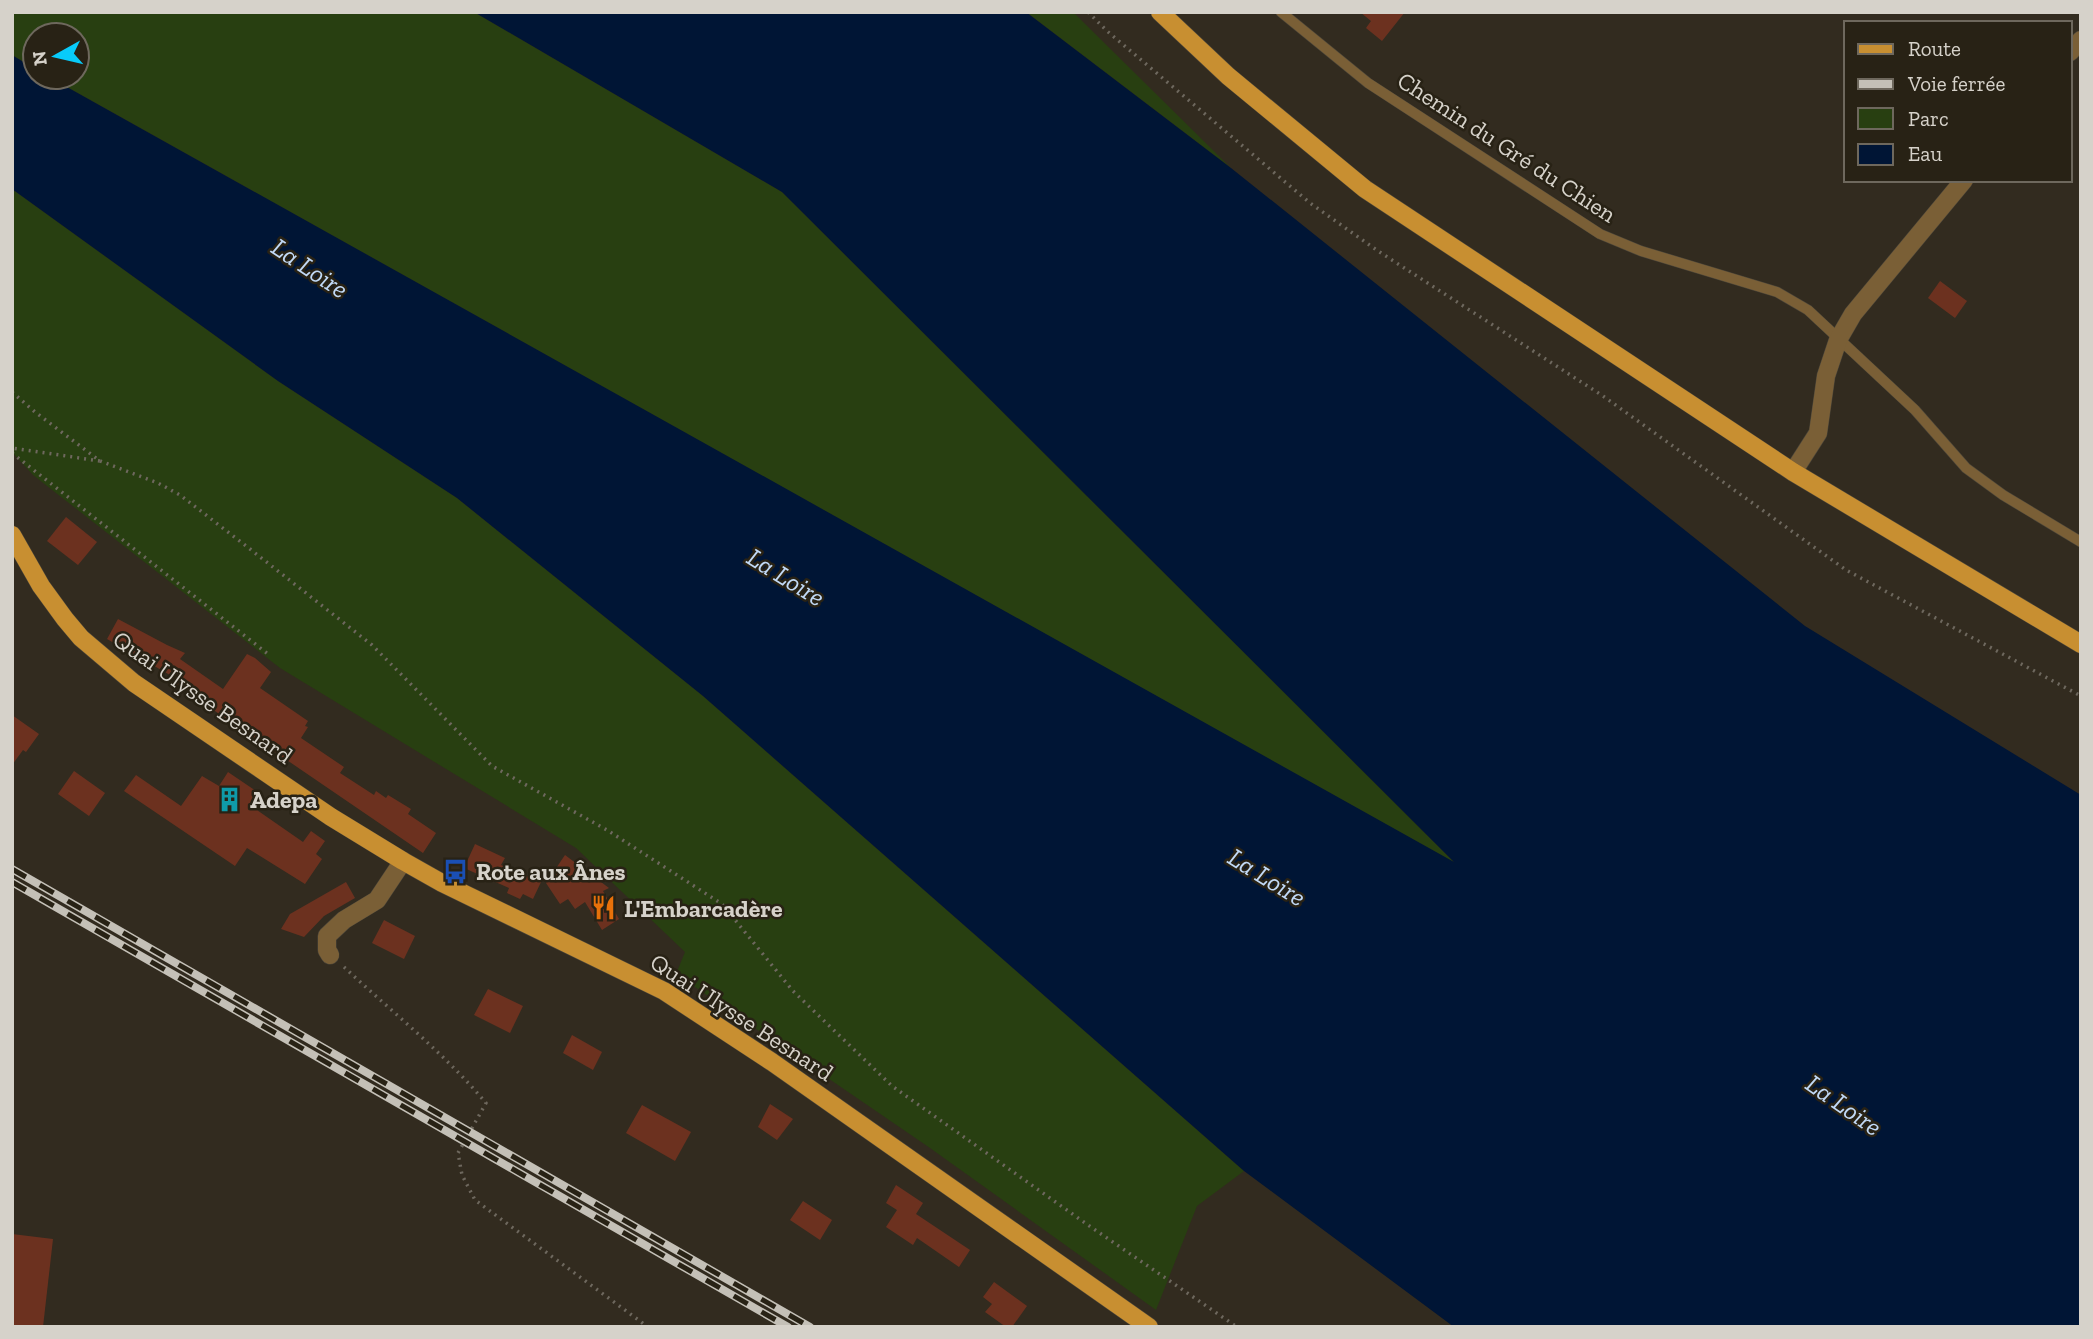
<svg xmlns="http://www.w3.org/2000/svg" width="2093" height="1339" font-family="'Zilla Slab',serif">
  <rect width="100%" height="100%" fill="#322b1f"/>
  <g fill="#283f11">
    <polygon points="12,12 474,12 782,192 1456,864 49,77 77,77 77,35 35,35 35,69 12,55"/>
    <polygon points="1026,12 1073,12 1231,168"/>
    <polygon points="12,189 278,381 457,498 703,696 1244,1171 1197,1206 1156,1310 930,1148 676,974 685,952 576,848 280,668 33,475 12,452"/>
  </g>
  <polygon fill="#001535" points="474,12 1026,12 1231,168 1805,626 2081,795 2081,1327 1454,1327 1244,1171 703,696 457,498 278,381 12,189 12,55 35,69 35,77 49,77 1454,862 782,192"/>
  <g fill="#6c311f">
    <polygon points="1360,12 1405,12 1382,41 1366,28 1371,21"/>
    <polygon points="1940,281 1967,301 1955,318 1928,298"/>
    <polygon points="66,517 97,542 78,565 47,541"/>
    <polygon points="118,619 167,645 185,653 180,659 223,689 247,654 255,658 271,672 260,688 308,721 305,726 308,727 301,738 344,767 340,773 374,795 376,791 386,798 388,795 411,809 408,814 436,833 423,853 174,683 177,679 107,639"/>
    <polygon points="12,715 39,734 26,752 23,750 12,765"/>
    <polygon points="74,771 105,793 89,816 58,794"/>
    <polygon points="228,772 262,795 254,808 303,842 311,831 325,841 316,854 322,859 305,884 247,848 235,866 124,791 136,775 181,806 202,776 219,786"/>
    <polygon points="475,844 505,858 501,865 541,882 533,899 523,894 520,899 507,893 509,888 464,868"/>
    <polygon points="565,855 609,888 603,891 619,919 602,930 585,902 575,909 568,899 560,904 546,883"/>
    <polygon points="346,882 355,898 324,916 304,937 281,929 290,914"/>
    <polygon points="384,920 415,936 404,959 372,943"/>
    <polygon points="488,989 523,1006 510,1033 474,1015"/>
    <polygon points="572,1035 602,1052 593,1070 563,1053"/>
    <polygon points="770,1104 793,1119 777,1140 758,1127"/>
    <polygon points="642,1105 691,1132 675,1161 626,1133"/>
    <polygon points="896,1185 923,1203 916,1214 970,1250 959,1267 917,1238 913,1245 886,1227 897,1210 886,1203"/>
    <polygon points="803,1201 832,1220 820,1240 790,1220"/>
    <polygon points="12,1234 53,1239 43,1327 12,1327"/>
    <polygon points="994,1282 1027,1306 1012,1327 1006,1327 985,1312 992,1304 983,1297"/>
  </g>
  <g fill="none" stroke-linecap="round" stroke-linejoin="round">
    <defs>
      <polyline id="service" points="1281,12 1368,83 1600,234 1641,251 1777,292 1808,310 1915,410 1966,468 2003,495 2081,542"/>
      <g id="minor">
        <polyline points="2070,52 2081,40"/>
        <polyline points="1793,472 1818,433 1826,376 1838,340 1853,314 1964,180"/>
        <polyline points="330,955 327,950 327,936 344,920 377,900 403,861"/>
      </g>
      <g id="primary">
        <polyline points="1160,12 1228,76 1365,189 1793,472 2081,644"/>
        <polyline points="12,535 41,586 65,619 81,638 134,683 331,817 403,861 442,883 664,991 772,1062 1149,1327"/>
      </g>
    </defs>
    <use href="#service" stroke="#4c463a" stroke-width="11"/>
    <use href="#minor" stroke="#4c463a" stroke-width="19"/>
    <use href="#primary" stroke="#4c463a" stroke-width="19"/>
    <g stroke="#6e685e" stroke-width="3.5" stroke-dasharray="2 5" stroke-linecap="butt">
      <polyline points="1088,12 1107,31 1310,203 1378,251 1603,396 1846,570 2081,696"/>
      <polyline points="12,392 35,412 100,461 12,448"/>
      <polyline points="12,453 268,654"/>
      <polyline points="100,461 158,483 180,495 250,549 372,645 492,766 607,830 722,904 793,991 892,1086 1088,1225 1237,1327"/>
      <path d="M 344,967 C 392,1012 444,1053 486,1103 L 458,1153 L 462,1175 L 475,1200 L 648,1327"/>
    </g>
    <use href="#service" stroke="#7a5f36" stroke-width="10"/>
    <use href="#minor" stroke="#7a5f36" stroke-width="18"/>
    <use href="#primary" stroke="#c88f31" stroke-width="18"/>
    <defs>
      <g id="rail">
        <polyline points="12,869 810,1327"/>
        <polyline points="12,882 788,1327"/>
      </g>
    </defs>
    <use href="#rail" stroke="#c4c0b7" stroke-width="8"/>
    <use href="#rail" stroke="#282215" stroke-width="5" stroke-dasharray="16" stroke-linecap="butt"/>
  </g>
  <defs>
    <symbol id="building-bare" viewBox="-9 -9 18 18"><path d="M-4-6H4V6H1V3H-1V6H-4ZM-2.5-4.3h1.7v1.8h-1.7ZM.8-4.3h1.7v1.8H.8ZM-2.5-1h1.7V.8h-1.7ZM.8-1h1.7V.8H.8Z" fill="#0f9aa8" stroke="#282215" stroke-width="2.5" paint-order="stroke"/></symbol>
    <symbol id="bus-bare" viewBox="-9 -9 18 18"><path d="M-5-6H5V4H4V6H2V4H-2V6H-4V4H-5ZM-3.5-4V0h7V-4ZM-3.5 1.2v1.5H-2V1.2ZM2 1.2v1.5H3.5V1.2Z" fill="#1a4fb4" stroke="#282215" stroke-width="2.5" paint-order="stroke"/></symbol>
    <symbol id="restaurant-bare" viewBox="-9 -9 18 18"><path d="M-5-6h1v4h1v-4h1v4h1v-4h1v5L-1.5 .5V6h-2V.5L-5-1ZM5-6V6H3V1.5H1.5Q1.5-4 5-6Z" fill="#e8710a" stroke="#282215" stroke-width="2.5" paint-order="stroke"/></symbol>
  </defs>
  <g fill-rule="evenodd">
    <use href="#building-bare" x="212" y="782" width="35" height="35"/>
    <use href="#bus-bare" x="438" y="854" width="35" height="35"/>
    <use href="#restaurant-bare" x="586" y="890" width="35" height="35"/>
  </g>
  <g text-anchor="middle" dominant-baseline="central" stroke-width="5" stroke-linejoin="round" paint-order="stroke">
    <g font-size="24" fill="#d6d2ca" stroke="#282215">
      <text transform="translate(1507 147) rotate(33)">Chemin du Gré du Chien</text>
      <text transform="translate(203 697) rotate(35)">Quai Ulysse Besnard</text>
      <text transform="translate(742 1017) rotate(33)">Quai Ulysse Besnard</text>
    </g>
    <g font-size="24" font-weight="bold" fill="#d6d2ca" stroke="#282215" text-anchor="start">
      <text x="250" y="799">Adepa</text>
      <text x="476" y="871">Rote aux Ânes</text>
      <text x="624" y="908">L'Embarcadère</text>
    </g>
    <g font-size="26" font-style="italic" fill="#c1d9f6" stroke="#282215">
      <text transform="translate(310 268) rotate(34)">La Loire</text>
      <text transform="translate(786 577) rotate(32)">La Loire</text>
      <text transform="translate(1267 877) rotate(32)">La Loire</text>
      <text transform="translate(1844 1105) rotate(35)">La Loire</text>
    </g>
  </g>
  <rect width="2093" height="1339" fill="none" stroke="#d6d2ca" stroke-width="28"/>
  <rect x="1844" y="21" width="228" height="161" fill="#282215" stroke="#6e685d" stroke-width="2"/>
  <rect x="1858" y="44" width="35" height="10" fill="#c88f31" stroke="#6e685d" stroke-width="2"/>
  <text x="1908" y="56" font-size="21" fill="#d6d2ca">Route</text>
  <rect x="1858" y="79" width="35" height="10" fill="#c4c0b7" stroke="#6e685d" stroke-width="2"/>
  <text x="1908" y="91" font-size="21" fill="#d6d2ca">Voie ferrée</text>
  <rect x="1858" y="108" width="35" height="21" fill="#283f11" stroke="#6e685d" stroke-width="2"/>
  <text x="1908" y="126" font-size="21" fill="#d6d2ca">Parc</text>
  <rect x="1858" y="144" width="35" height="21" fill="#001535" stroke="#6e685d" stroke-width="2"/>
  <text x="1908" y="161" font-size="21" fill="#d6d2ca">Eau</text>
  <g transform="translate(56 56) rotate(262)"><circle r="33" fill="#282215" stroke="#6e685d" stroke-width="2"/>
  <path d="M0-5L12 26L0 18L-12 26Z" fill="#08cbfa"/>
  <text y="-10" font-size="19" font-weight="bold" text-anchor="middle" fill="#d6d2ca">N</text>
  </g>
</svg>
